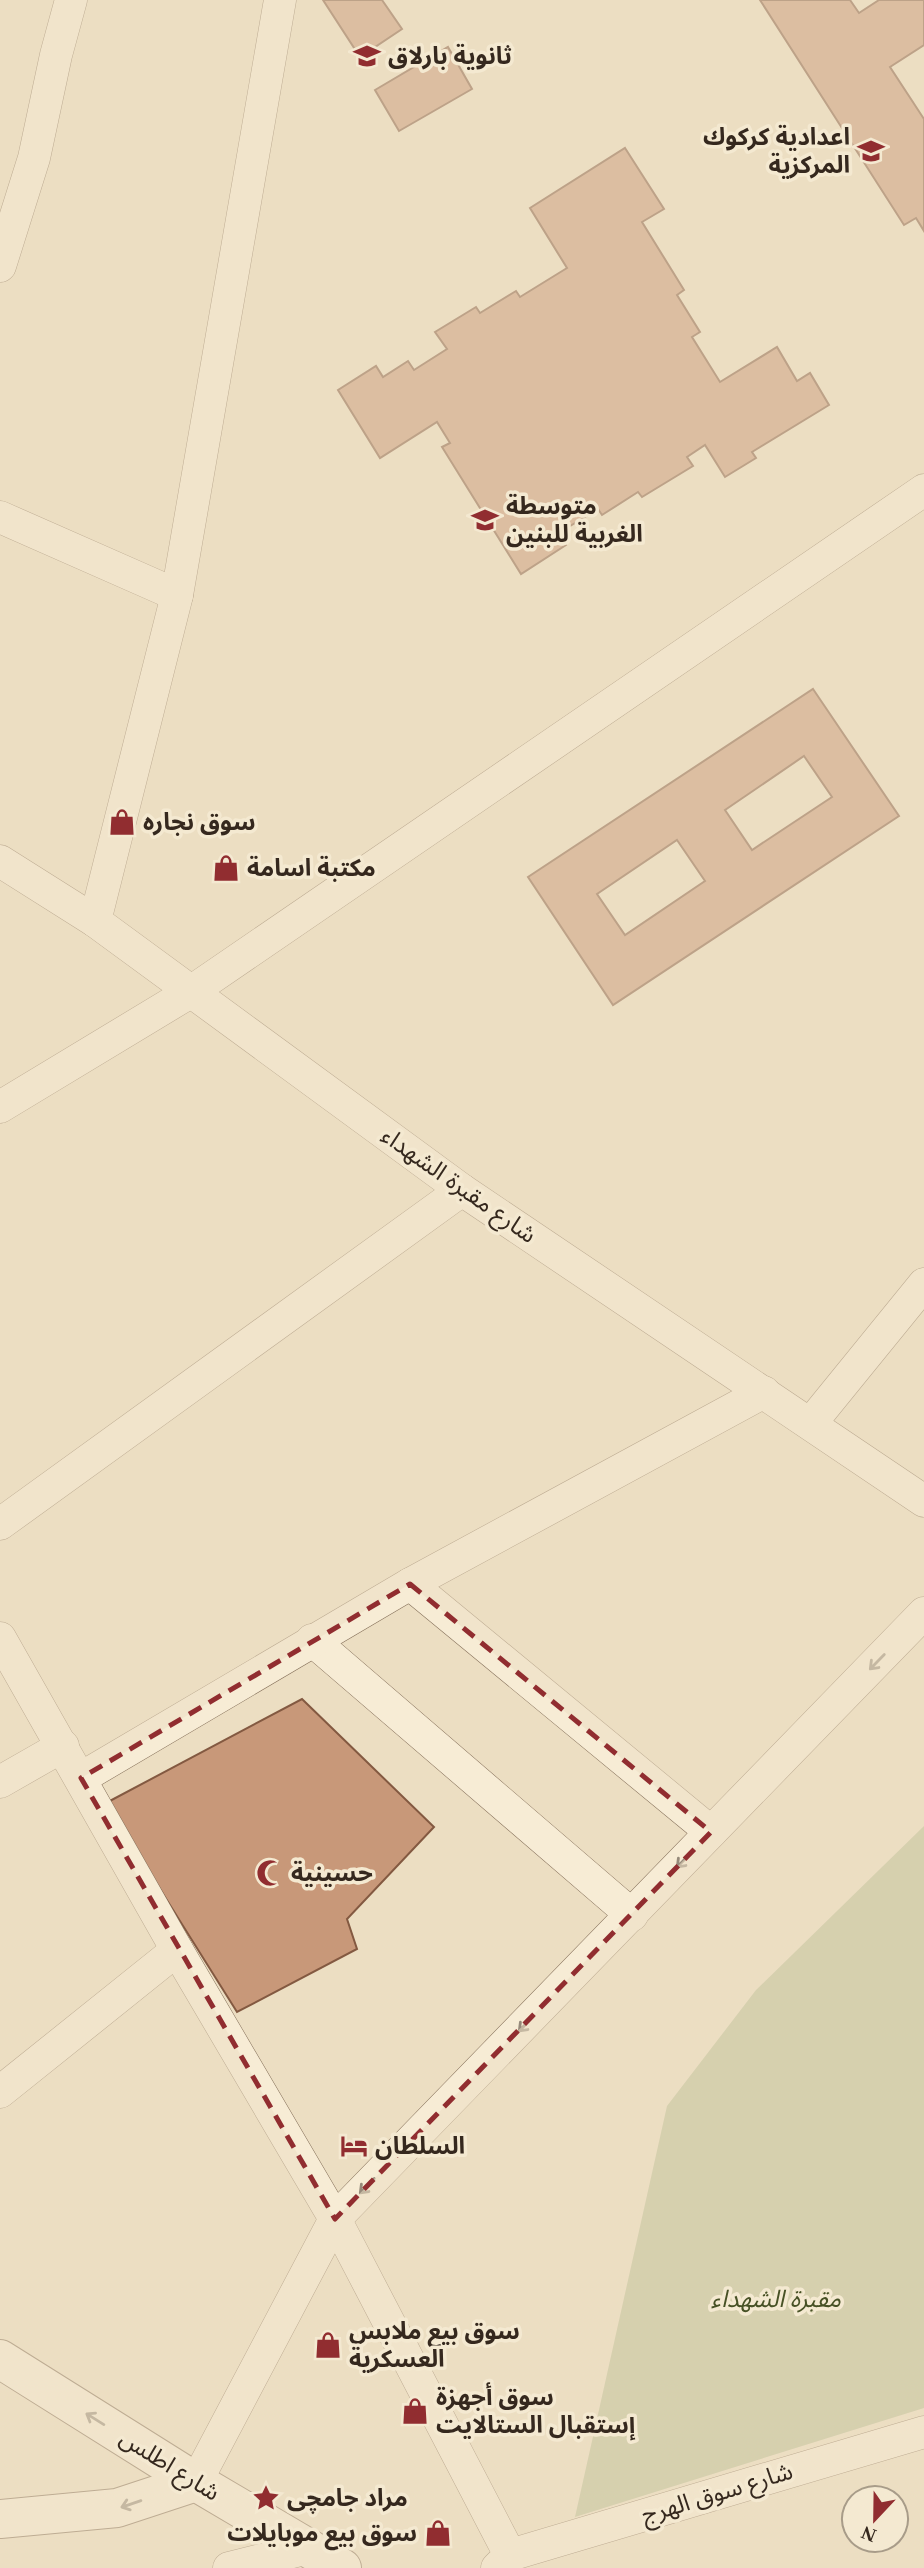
<svg xmlns="http://www.w3.org/2000/svg" width="924" height="2568" font-family="'Times New Roman','Noto Sans Arabic',serif">
  <rect width="100%" height="100%" fill="#ecdec2"/>
  <polygon fill="#babe96" points="924,1826 924,2408 575,2517 667,2106 756,1990"/>
  <g fill="#c89879" stroke="#835941" stroke-width="2" fill-rule="evenodd">
    <polygon points="323,0 382,0 402,29 360,57"/>
    <polygon points="760,0 850,0 859,13 879,0 924,0 924,45 890,67 924,119 924,231 916,218 904,225"/>
    <polygon points="448,47 472,89 399,131 375,90"/>
    <polygon points="625,148 664,209 642,222 684,290 677,295 700,332 692,337 720,382 777,347 797,381 810,373 829,405 752,452 756,458 725,477 705,445 687,457 693,466 642,497 638,492 602,515 598,509 562,531 557,524 554,526 566,545 521,574 442,447 450,443 437,422 380,458 338,390 376,366 383,377 408,361 414,370 447,349 435,332 476,307 480,313 516,291 520,297 567,268 530,208"/>
    <path d="M 813,689 L 899,816 L 613,1005 L 528,877 ZM 804,756 L 832,797 L 752,850 L 725,810 ZM 677,840 L 705,881 L 625,935 L 597,894 Z"/>
    <polygon points="302,1699 434,1827 347,1919 357,1949 237,2012 106,1803"/>
  </g>
  <g fill="none" stroke-linecap="round" stroke-linejoin="round">
    <defs>
      <g id="minor">
        <polyline points="0,266 34,158 56,55 71,0"/>
        <polyline points="0,517 177,595"/>
        <polyline points="0,861 95,921 462,1190 924,1501"/>
        <polyline points="95,921 177,595 280,0"/>
        <polyline points="0,1107 192,991 924,490"/>
        <polyline points="811,1423 924,1284"/>
        <polyline points="0,1524 462,1190"/>
        <polyline points="410,1584 711,1832"/>
        <polyline points="0,1638 177,1950 335,2219 510,2555 497,2568"/>
        <polyline points="312,1640 632,1915"/>
        <polyline points="81,1778 410,1584 764,1392"/>
        <polyline points="0,1782 63,1746"/>
        <polyline points="0,2092 177,1950"/>
        <polyline points="196,2482 335,2219 924,1613"/>
        <polyline points="510,2555 924,2432"/>
        <polyline points="229,2568 308,2548"/>
      </g>
      <g id="tertiary">
        <polyline points="0,2359 196,2482 342,2568"/>
        <polyline points="0,2519 117,2508 196,2482"/>
      </g>
    </defs>
    <use href="#minor" stroke="#85705a" stroke-width="33"/>
    <use href="#tertiary" stroke="#85705a" stroke-width="40"/>
    <use href="#minor" stroke="#f7ecd5" stroke-width="32"/>
    <use href="#tertiary" stroke="#f7ecd5" stroke-width="38"/>
  </g>
  <defs><path id="oneway-shaft" d="M-6 0H5M1.5-3L5.5 0L1.5 3" fill="none" stroke-width="1.6" stroke-linecap="round" stroke-linejoin="round" transform="scale(1.75)"/></defs>
  <g stroke="#968a7a">
    <use href="#oneway-shaft" transform="translate(877 1662) rotate(134)"/>
    <use href="#oneway-shaft" transform="translate(684 1860) rotate(134)"/>
    <use href="#oneway-shaft" transform="translate(526 2024) rotate(134)"/>
    <use href="#oneway-shaft" transform="translate(367 2186) rotate(134)"/>
    <use href="#oneway-shaft" transform="translate(95 2419) rotate(-148)"/>
    <use href="#oneway-shaft" transform="translate(131 2504) rotate(161)"/>
  </g>
  <path d="M0 0H924V2568H0ZM 410,1584 L 711,1832 L 335,2219 L 81,1778 Z" fill="#ecdec2" fill-opacity=".55" fill-rule="evenodd"/>
  <path fill="none" stroke="#912d30" stroke-width="5" stroke-dasharray="14 9" stroke-linejoin="round" d="M 410,1584 L 711,1832 L 335,2219 L 81,1778 Z"/>
  <defs>
    <symbol id="school-bare" viewBox="-9 -9 18 18"><path d="M0-5L7-2L0 1L-7-2ZM-4 1L0 2.5L4 1V4Q0 6-4 4Z" fill="#912d30" stroke="#f4e9d1" stroke-width="2.5" paint-order="stroke"/></symbol>
    <symbol id="shop-bare" viewBox="-9 -9 18 18"><path d="M-5-2.5h2.3a2.7 3.5 0 0 1 5.4 0H5L5.5 6h-11ZM-1.5-2.5h3a1.5 2.3 0 0 0-3 0Z" fill="#912d30" stroke="#f4e9d1" stroke-width="2.5" paint-order="stroke"/></symbol>
    <symbol id="mosque-bare" viewBox="-9 -9 18 18"><path d="M3.5-4.9A6 6 0 1 0 3.5 4.9A5 5 0 1 1 3.5-4.9Z" fill="#912d30" stroke="#f4e9d1" stroke-width="2.5" paint-order="stroke"/></symbol>
    <symbol id="hotel-bare" viewBox="-9 -9 18 18"><path d="M-6-4.5h1.5V1H6V5H4.5V3h-9V5H-6ZM-4 0a1.8 1.8 0 1 1 3.6 0ZM.5 0V-2.5h3Q6-2.5 6 0Z" fill="#912d30" stroke="#f4e9d1" stroke-width="2.5" paint-order="stroke"/></symbol>
    <symbol id="sight-bare" viewBox="-9 -9 18 18"><path d="M0-6L1.8-2.2L6-1.7L2.9 1.2L3.7 5.4L0 3.3L-3.7 5.4L-2.9 1.2L-6-1.7L-1.8-2.2Z" fill="#912d30" stroke="#f4e9d1" stroke-width="2.5" paint-order="stroke"/></symbol>
  </defs>
  <g fill-rule="evenodd">
    <use href="#school-bare" x="348" y="37" width="38" height="38"/>
    <use href="#school-bare" x="852" y="132" width="38" height="38"/>
    <use href="#school-bare" x="466" y="501" width="38" height="38"/>
    <use href="#shop-bare" x="103" y="803" width="38" height="38"/>
    <use href="#shop-bare" x="207" y="849" width="38" height="38"/>
    <use href="#mosque-bare" x="251" y="1854" width="38" height="38"/>
    <use href="#hotel-bare" x="335" y="2127" width="38" height="38"/>
    <use href="#shop-bare" x="309" y="2326" width="38" height="38"/>
    <use href="#shop-bare" x="396" y="2392" width="38" height="38"/>
    <use href="#sight-bare" x="247" y="2479" width="38" height="38"/>
    <use href="#shop-bare" x="419" y="2514" width="38" height="38"/>
  </g>
  <g text-anchor="middle" dominant-baseline="central" stroke-width="7" stroke-linejoin="round" paint-order="stroke">
    <g font-size="24" font-weight="bold" fill="#35281e" stroke="#f4e9d1" text-anchor="start">
      <text x="388" y="56">ثانوية بارلاق</text>
      <text x="850" y="137" text-anchor="end">اعدادية كركوك<tspan x="850" dy="28">المركزية</tspan></text>
      <text x="506" y="506">متوسطة<tspan x="506" dy="28">الغربية للبنين</tspan></text>
      <text x="143" y="822">سوق نجاره</text>
      <text x="247" y="868">مكتبة اسامة</text>
      <text x="291" y="1873">حسينية</text>
      <text x="375" y="2146">السلطان</text>
      <text x="349" y="2331">سوق بيع ملابس<tspan x="349" dy="28">العسكرية</tspan></text>
      <text x="436" y="2397">سوق أجهزة<tspan x="436" dy="28">إستقبال الستالايت</tspan></text>
      <text x="287" y="2498">مراد جامچی</text>
      <text x="417" y="2533" text-anchor="end">سوق بيع موبايلات</text>
    </g>
    <g font-size="24" fill="#35281e" stroke="#f4e9d1">
      <text transform="translate(459 1185) rotate(35)">شارع مقبرة الشهداء</text>
      <text transform="translate(170 2465) rotate(32)">شارع اطلس</text>
      <text transform="translate(717 2493) rotate(-17)">شارع سوق الهرج</text>
    </g>
    <g font-size="24" font-style="italic" fill="#475125" stroke="#f4e9d1">
      <text x="776" y="2299">مقبرة الشهداء</text>
    </g>
  </g>
  <g transform="translate(875 2519) rotate(202)"><circle r="33" fill="#f4e9d1" stroke="#a89c89" stroke-width="2"/>
  <path d="M0-5L12 26L0 18L-12 26Z" fill="#912d30"/>
  <text y="-10" font-size="19" font-weight="bold" text-anchor="middle" fill="#35281e">N</text>
  </g>
</svg>
